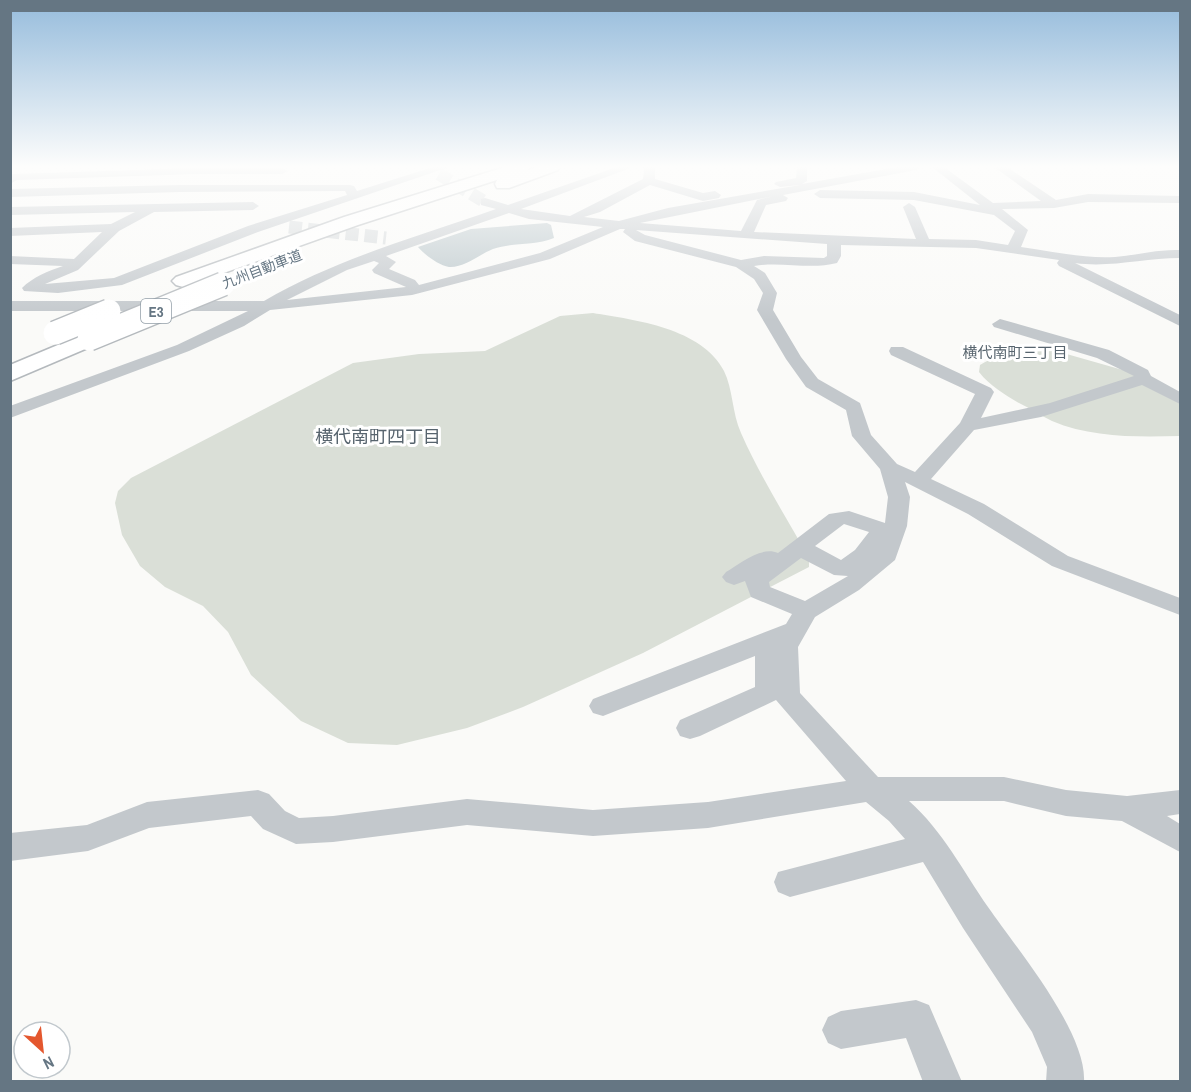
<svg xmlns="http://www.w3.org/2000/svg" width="1191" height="1092" font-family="'Archivo Narrow','Noto Sans JP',sans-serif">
  <rect width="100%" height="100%" fill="#fafaf8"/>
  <g fill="#dadfd7">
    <path d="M 593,313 C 635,320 702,328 724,371 C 733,389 732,413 741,433 C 760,476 786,517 809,558 L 809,567 L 643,653 L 523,707 L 467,728 L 397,745 L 348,743 L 301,721 L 251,675 L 228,632 L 203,606 L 165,587 L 140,566 L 122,535 L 115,503 L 118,491 L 131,478 L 353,363 L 419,354 L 485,351 L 560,316 Z"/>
    <path d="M 1056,351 L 1144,376 L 1180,394 L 1180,436 C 1138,437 1092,438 1052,421 C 1041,416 1030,408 1019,403 C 1004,394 990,386 979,372 L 980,365 C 1002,350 1031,352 1056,351 Z"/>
  </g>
  <path fill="#bbc7cb" d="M 547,223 L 551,225 L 554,238 C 534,246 513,242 493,249 C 480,254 464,268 449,267 C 438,265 425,255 418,247 L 471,229 Z"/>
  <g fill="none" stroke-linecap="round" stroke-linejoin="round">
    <g stroke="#d5d9db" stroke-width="13" stroke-dasharray="13 6" stroke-linecap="butt">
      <polyline points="439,174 485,202"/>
      <polyline points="289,227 386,238"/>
    </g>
    <defs>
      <g id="highway">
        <polygon points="505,167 530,167 528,170 536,167 560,167 558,170 509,188 497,188 495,184 497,180 506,177 358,225 190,285 183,287 176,285 172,281 176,277 344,217"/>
        <polygon points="89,332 97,334 101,339 97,344 10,381 10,365"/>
      </g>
    </defs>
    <use href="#highway" stroke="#b4b9bd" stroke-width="3"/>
    <g fill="#c3c8cc" fill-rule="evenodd">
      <path d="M 433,167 L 449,167 L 258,232 L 122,285 L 58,293 L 24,291 L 22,288 C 33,277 48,271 63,266 L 10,264 L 10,256 L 74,259 L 102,232 L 10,236 L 10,228 L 111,224 L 135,212 L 10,215 L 10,207 L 253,202 L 259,206 L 253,210 L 154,212 L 119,231 L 78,270 L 45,284 L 114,278 L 248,226 L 347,195 L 345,191 L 180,192 L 10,197 L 10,189 L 180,185 L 350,185 L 354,186 L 357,191 Z"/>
      <path d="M 617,167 L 633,167 L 521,209 L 570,216 L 643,179 L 644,170 L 642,167 L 655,167 L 655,179 L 703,193 L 715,191 L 721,195 L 719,198 L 703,201 L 650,185 L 600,212 L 584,217 L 619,221 L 668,208 L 800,185 L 780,187 L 774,184 L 776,182 L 796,178 L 797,167 L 807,167 L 807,181 L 802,184 L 897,167 L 921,167 L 916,170 L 783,195 L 788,198 L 786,201 L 766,205 L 754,232 L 916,239 L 903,207 L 909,203 L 915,207 L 929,239 L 976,240 L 1008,245 L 1015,231 L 994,215 L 914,200 L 820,198 L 814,194 L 820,190 L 914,192 L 980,205 L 932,167 L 944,167 L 993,203 L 1041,201 L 994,167 L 1007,167 L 1056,200 L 1088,194 L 1180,196 L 1180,203 L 1088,202 L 1054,208 L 1002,209 L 1028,230 L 1021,247 C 1051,251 1084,259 1115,257 C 1137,255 1158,249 1180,250 L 1180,258 C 1144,258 1110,268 1075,263 L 1180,315 L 1180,326 L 1059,266 L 1057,263 L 1059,260 L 976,248 L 841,245 L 841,256 L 837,263 C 810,270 781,261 754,266 L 765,273 L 777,293 L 773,310 L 801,357 L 818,379 L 860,403 L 871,435 L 897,464 L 915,472 L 960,423 L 975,394 L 891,355 L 889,351 L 891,347 L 903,347 L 991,388 L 994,392 L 981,418 L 1050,403 L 1134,376 L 1097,358 L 994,327 L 992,324 L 1000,319 L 1109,350 L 1148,370 L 1151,376 L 1180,392 L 1180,404 L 1142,385 L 1041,417 L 974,430 L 931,479 L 984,504 L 1068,556 L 1180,598 L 1180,615 L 1052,566 L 968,514 L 905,482 L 910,497 L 907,526 L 895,560 L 859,590 L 815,617 L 798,647 L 800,693 L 878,777 L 1004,777 L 1066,790 L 1127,796 L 1180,790 L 1180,814 L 1167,816 L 1180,824 L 1180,852 L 1122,821 L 1066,816 L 1004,801 L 909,801 C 943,831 963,871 988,907 C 1017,949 1087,1032 1084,1082 L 1046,1082 L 1047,1067 L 1032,1032 L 963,928 L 923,862 L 790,897 L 778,892 L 774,882 L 778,872 L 905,839 L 889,821 L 866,802 L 708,828 L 593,836 L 467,825 L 333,842 L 296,844 L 263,829 L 251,816 L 149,828 L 88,851 L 10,861 L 10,833 L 87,825 L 147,802 L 258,790 L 269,794 L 285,811 L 299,818 L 333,816 L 467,799 L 593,810 L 708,802 L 846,781 L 776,700 L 700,736 L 690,739 L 680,736 L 676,728 L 680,720 L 755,687 L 755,656 L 603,716 L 593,713 L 589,706 L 593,699 L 786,624 L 792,614 L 751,597 L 745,581 L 734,585 L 726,582 L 722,577 L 726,572 C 741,563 761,546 778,553 L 829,514 L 849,511 L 885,523 L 888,497 L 880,469 L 852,436 L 846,410 L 806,387 L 786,359 L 757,310 L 763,293 L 754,279 L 736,267 L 635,241 L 623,232 L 625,229 L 620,229 L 550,259 L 412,295 L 270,310 L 244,326 L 189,351 L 10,418 L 10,406 L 177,345 L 248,311 L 10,311 L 10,301 L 264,301 C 336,259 416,237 496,209 L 481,205 L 481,199 L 485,198 L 508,205 ZM 774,196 L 757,200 L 741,231 L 640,223 ZM 509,213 L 529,219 L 603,227 L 540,253 L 419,285 L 415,280 L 389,269 L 396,262 L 386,256 ZM 636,230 L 827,244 L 827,256 L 824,258 L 764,256 L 741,260 L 645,235 ZM 374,261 L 379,263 L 372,270 L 374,273 L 406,287 L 287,300 L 347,270 ZM 844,524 L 869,532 L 855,550 L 841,560 L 815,546 ZM 801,558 L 834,575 L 848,576 L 805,601 L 770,587 L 769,582 Z"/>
      <polygon points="195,168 282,168 288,171 282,174 195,174 17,180 10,184 10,174 14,174"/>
      <polygon points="916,1000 929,1005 962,1082 923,1082 906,1038 841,1049 828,1043 822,1030 828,1017 841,1011"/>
    </g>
    <use href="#highway" fill="#fff" fill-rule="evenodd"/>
    <defs>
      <g id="highway-bridge">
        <polyline points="55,333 109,311"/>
        <polyline points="89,339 223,284"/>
      </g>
    </defs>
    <use href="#highway-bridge" stroke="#b4b9bd" stroke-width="26" stroke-linecap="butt"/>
    <use href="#highway-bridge" stroke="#fff" stroke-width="23"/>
  </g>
  <linearGradient id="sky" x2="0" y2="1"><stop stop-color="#96bcdc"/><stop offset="0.52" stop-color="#fdfdfc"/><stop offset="1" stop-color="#fdfdfc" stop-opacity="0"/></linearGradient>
  <rect width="1191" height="320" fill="url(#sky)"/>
  <g text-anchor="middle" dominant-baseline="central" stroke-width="6" stroke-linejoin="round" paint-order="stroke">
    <g font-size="14" fill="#657683" stroke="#fff">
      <text transform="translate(262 269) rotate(-21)">九州自動車道</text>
    </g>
    <rect fill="#fff" stroke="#939fa8" stroke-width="1.5" x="141" y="299" width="30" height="24" rx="4.5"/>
    <g font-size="15" font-weight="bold" fill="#657683">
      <text x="156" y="311">E3</text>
    </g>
    <g font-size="15" fill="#57646e" stroke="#fff">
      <text x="1015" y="352">横代南町三丁目</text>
    </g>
    <g font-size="18" fill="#57646e" stroke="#fff">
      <text x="378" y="436">横代南町四丁目</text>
    </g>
  </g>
  <rect width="1191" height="1092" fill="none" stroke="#657683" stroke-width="24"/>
  <g transform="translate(42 1050) rotate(153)"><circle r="28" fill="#ffffff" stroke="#c1c8cd" stroke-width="1.5"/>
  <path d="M0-4.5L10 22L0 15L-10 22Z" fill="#e4572e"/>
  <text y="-9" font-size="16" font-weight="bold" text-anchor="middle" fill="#657683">N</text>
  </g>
</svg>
